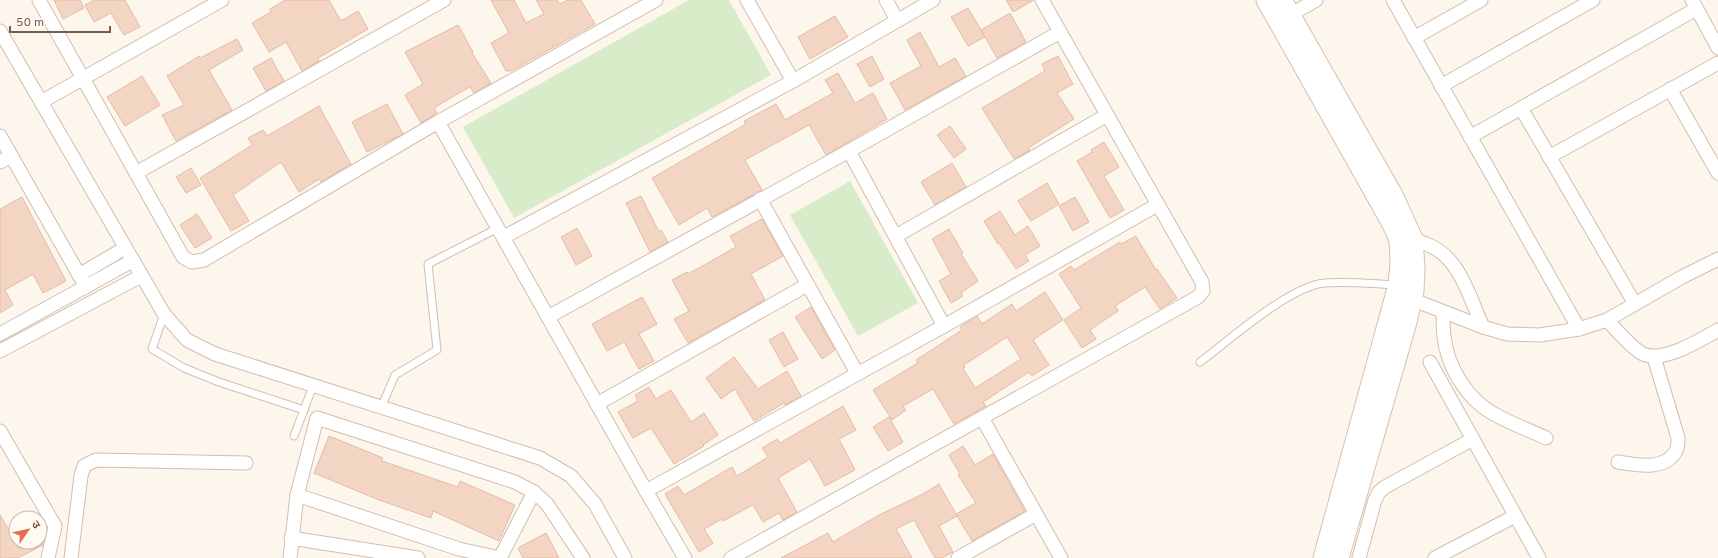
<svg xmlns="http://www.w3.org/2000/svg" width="1718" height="558" font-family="Overpass,'Noto Sans Devanagari',sans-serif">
  <rect width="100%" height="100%" fill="#fdf6ec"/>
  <g fill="#d8ecc9">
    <polygon points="689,0 729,0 771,75 514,218 463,127"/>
    <polygon points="850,181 918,303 858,336 790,215"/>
  </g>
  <g fill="#f3d5c3" stroke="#e6bba3" fill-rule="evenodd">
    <polygon points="54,0 80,0 84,8 63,19"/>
    <polygon points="94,0 125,0 140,27 124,35 111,13 94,22 85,5"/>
    <polygon points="285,0 329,0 341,21 358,11 368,29 318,58 319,61 302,71 286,42 269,52 252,23 271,12 270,9"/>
    <polygon points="491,0 514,0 526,23 544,14 536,0 557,0 560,4 567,0 581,0 595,24 511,71 506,71 491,43 509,33"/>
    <polygon points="1006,0 1034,0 1013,12"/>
    <polygon points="968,8 985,37 968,46 951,17"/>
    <polygon points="1010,13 1026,42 997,58 981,30"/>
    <polygon points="835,16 848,37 810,59 798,37"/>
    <polygon points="458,25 473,52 472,53 491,83 474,93 470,87 454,96 434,108 437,113 421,123 405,95 423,84 405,52"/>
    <polygon points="920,32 939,67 955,58 966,76 905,110 890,83 921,66 907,40"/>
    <polygon points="237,39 243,50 209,70 232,110 176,141 162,115 184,105 167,76 199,56 200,58"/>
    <polygon points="872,56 884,79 870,87 857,64"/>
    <polygon points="1058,56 1073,84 1057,93 1074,119 1028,148 1030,150 1014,159 982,108 1045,71 1042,64"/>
    <polygon points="271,58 284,81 266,91 253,68"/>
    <polygon points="838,73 855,103 873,93 887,119 826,155 809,125 745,160 762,190 712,217 707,208 679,225 652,178 746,124 744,121 776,104 785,120 833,93 825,80"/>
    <polygon points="142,76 160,105 125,126 107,97"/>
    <polygon points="387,104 403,134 367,152 352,122"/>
    <polygon points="319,106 351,164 321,182 319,179 299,192 281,162 233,195 249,221 231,231 200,178 252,145 248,138 263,130 267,136"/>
    <polygon points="950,126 966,149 954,158 937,135"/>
    <polygon points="1104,142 1119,167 1104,176 1124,210 1110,218 1077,161 1092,152 1091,150"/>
    <polygon points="952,163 966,187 935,205 921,182"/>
    <polygon points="191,168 201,185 186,193 176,177"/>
    <polygon points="1047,183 1059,204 1031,221 1018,201"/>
    <polygon points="641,196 659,232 661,230 668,242 650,252 626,203"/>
    <polygon points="22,197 66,281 43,293 33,274 5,290 13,305 0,313 0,209"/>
    <polygon points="1075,197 1089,222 1073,231 1059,206"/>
    <polygon points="1000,211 1015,235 1028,226 1040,246 1025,255 1029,261 1016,269 999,243 998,244 984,221"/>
    <polygon points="197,214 212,238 195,248 180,225"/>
    <polygon points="762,219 783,256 751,274 765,300 688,343 674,319 689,311 672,280 687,272 688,274 736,247 730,236"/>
    <polygon points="577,228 592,256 576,265 561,237"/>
    <polygon points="949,229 963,253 961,254 978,281 961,293 963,296 951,303 939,281 951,274 932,239"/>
    <polygon points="1136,236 1156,270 1157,269 1177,298 1160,309 1145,287 1115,306 1118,311 1090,330 1096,339 1082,348 1064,320 1081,308 1059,274 1071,266 1074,270 1120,242 1121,244"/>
    <path d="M 1045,292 L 1063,320 L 1033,340 L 1049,365 L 1032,376 L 1029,372 L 983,402 L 986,406 L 954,424 L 933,389 L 903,406 L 906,410 L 892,420 L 873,390 L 918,363 L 916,360 L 962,330 L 960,327 L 974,318 L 977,316 L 982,324 L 1012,304 L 1016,311 ZM 1007,337 L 1021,359 L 975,388 L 963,368 L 965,367 L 964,365 Z"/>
    <polygon points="642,297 657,324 639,334 654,361 639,369 624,342 607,351 592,324"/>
    <polygon points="811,307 835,350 822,359 795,317"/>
    <polygon points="783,332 798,359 784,367 769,340"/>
    <polygon points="734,357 758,389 787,371 801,396 785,405 784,403 754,421 735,389 721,399 706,378"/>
    <polygon points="649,387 656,399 671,390 691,422 704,413 718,435 703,445 704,446 674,464 651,428 633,438 618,412 638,401 635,395"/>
    <polygon points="843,406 856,430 839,439 855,470 825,486 810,459 778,478 797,512 783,520 779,513 763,522 753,505 723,521 722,519 704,529 713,543 699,552 665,494 678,486 684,495 732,467 737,476 768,457 762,448 777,439 780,443"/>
    <polygon points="889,417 903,442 888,451 873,427"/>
    <polygon points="329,436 383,458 382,461 458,487 460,481 515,505 499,541 433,511 431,518 379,500 314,473"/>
    <polygon points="963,446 975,465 993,454 1025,511 972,541 956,514 976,503 958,475 960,474 949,455"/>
    <polygon points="939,484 957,516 939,526 953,552 942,558 935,558 914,520 896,529 912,558 781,558 828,533 833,542 879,515 923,494"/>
    <polygon points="0,515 11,533 16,530 16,542 43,542 43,545 18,558 0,558"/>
    <polygon points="546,533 559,558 523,558 518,548"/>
  </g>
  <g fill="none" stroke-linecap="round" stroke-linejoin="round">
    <defs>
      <g id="lane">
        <polyline points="164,314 152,349 184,368 219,382 304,410"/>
        <path d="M 1200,362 C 1228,341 1291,285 1325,283 C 1349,281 1374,284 1398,285"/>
        <polyline points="381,408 395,375 437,350 428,264 498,228"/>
        <polyline points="294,436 313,386"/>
      </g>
      <g id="street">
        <polyline points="39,0 183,257 192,262 204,260 438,122 656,0"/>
        <polyline points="747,0 793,81"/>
        <polyline points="886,0 897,20"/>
        <polyline points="1393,0 1579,329"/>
        <polyline points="1692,0 1718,48"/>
        <polyline points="1283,19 1316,0"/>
        <polyline points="0,31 164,314 187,340 215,354 540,458 571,476 595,504 625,558"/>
        <polyline points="1414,38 1481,0"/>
        <polyline points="1441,86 1593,0"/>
        <polyline points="1670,89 1718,173"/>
        <polyline points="41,102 222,0"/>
        <polyline points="1521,108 1635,304"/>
        <polyline points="438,122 646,491 685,558"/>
        <polyline points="0,136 86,287"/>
        <polyline points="1470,137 1696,9"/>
        <polyline points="849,151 944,326"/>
        <polyline points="1549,157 1718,63"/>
        <polyline points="0,162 11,156"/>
        <polyline points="136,173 444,0"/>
        <polyline points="760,199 857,373"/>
        <polyline points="896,236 1107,115"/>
        <polyline points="504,237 793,81 933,0"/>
        <path d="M 1405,240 C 1413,239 1419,241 1426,244 C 1460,256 1469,297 1483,327"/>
        <polyline points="79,275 125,248"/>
        <polyline points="1411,299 1483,327 1507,334 1540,335 1579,329 1607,320 1682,277 1718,259"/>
        <path d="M 1443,312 C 1443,320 1443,328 1444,336 C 1447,367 1468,401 1496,415 C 1512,424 1529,430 1546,438"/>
        <polyline points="548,317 849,151 1060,32"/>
        <path d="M 1607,320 C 1616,329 1631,348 1643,354 C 1664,363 1700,340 1718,330"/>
        <polyline points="0,334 132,261"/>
        <polyline points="0,351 141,276"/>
        <polyline points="1430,362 1539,558"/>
        <polyline points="597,404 807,285"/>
        <polyline points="982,418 1061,558"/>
        <polyline points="0,431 55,526 48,558"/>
        <path d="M 1618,462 C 1637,465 1665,471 1676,451 C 1678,447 1678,442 1678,438 L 1654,357"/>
        <polyline points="646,491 944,326 1157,205"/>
        <polyline points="297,495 459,549 500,558"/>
        <polyline points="291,538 418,558"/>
        <polyline points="71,558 81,476 84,466 96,460 246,463"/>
        <polyline points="290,558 297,495 317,418 515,482 534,492 547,504 583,558"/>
        <polyline points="500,558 534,492"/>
        <polyline points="731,558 1198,297 1203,291 1202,282 1042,0"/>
        <polyline points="958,558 1036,514"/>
        <polyline points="1359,558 1375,500 1379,492 1385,487 1473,439"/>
        <polyline points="1435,558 1515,516"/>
      </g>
      <g id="secondary">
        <polyline points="1266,0 1392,224 1399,240 1400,263 1398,285 1323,558"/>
        <polyline points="1282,0 1394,197 1413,239 1415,268 1414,291 1407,322 1339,558"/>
      </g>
    </defs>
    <use href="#lane" stroke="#d1beb0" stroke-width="9"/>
    <use href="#street" stroke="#d1beb0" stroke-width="15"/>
    <use href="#secondary" stroke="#d6c0b0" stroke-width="21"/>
    <use href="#lane" stroke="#fff" stroke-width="7"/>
    <use href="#street" stroke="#fff" stroke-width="13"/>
    <use href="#secondary" stroke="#fff" stroke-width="19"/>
  </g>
  <g transform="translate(28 530) rotate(56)"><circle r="19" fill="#fffaf3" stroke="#cabbb1"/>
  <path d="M0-3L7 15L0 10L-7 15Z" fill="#e76f51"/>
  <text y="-6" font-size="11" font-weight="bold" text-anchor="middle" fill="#7a5c4d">उ</text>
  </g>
  <path d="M10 26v6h100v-6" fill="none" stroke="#7a5c4d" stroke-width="2"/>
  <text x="16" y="26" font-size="12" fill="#7a5c4d" stroke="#fffaf3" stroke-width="3" paint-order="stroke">50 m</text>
</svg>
